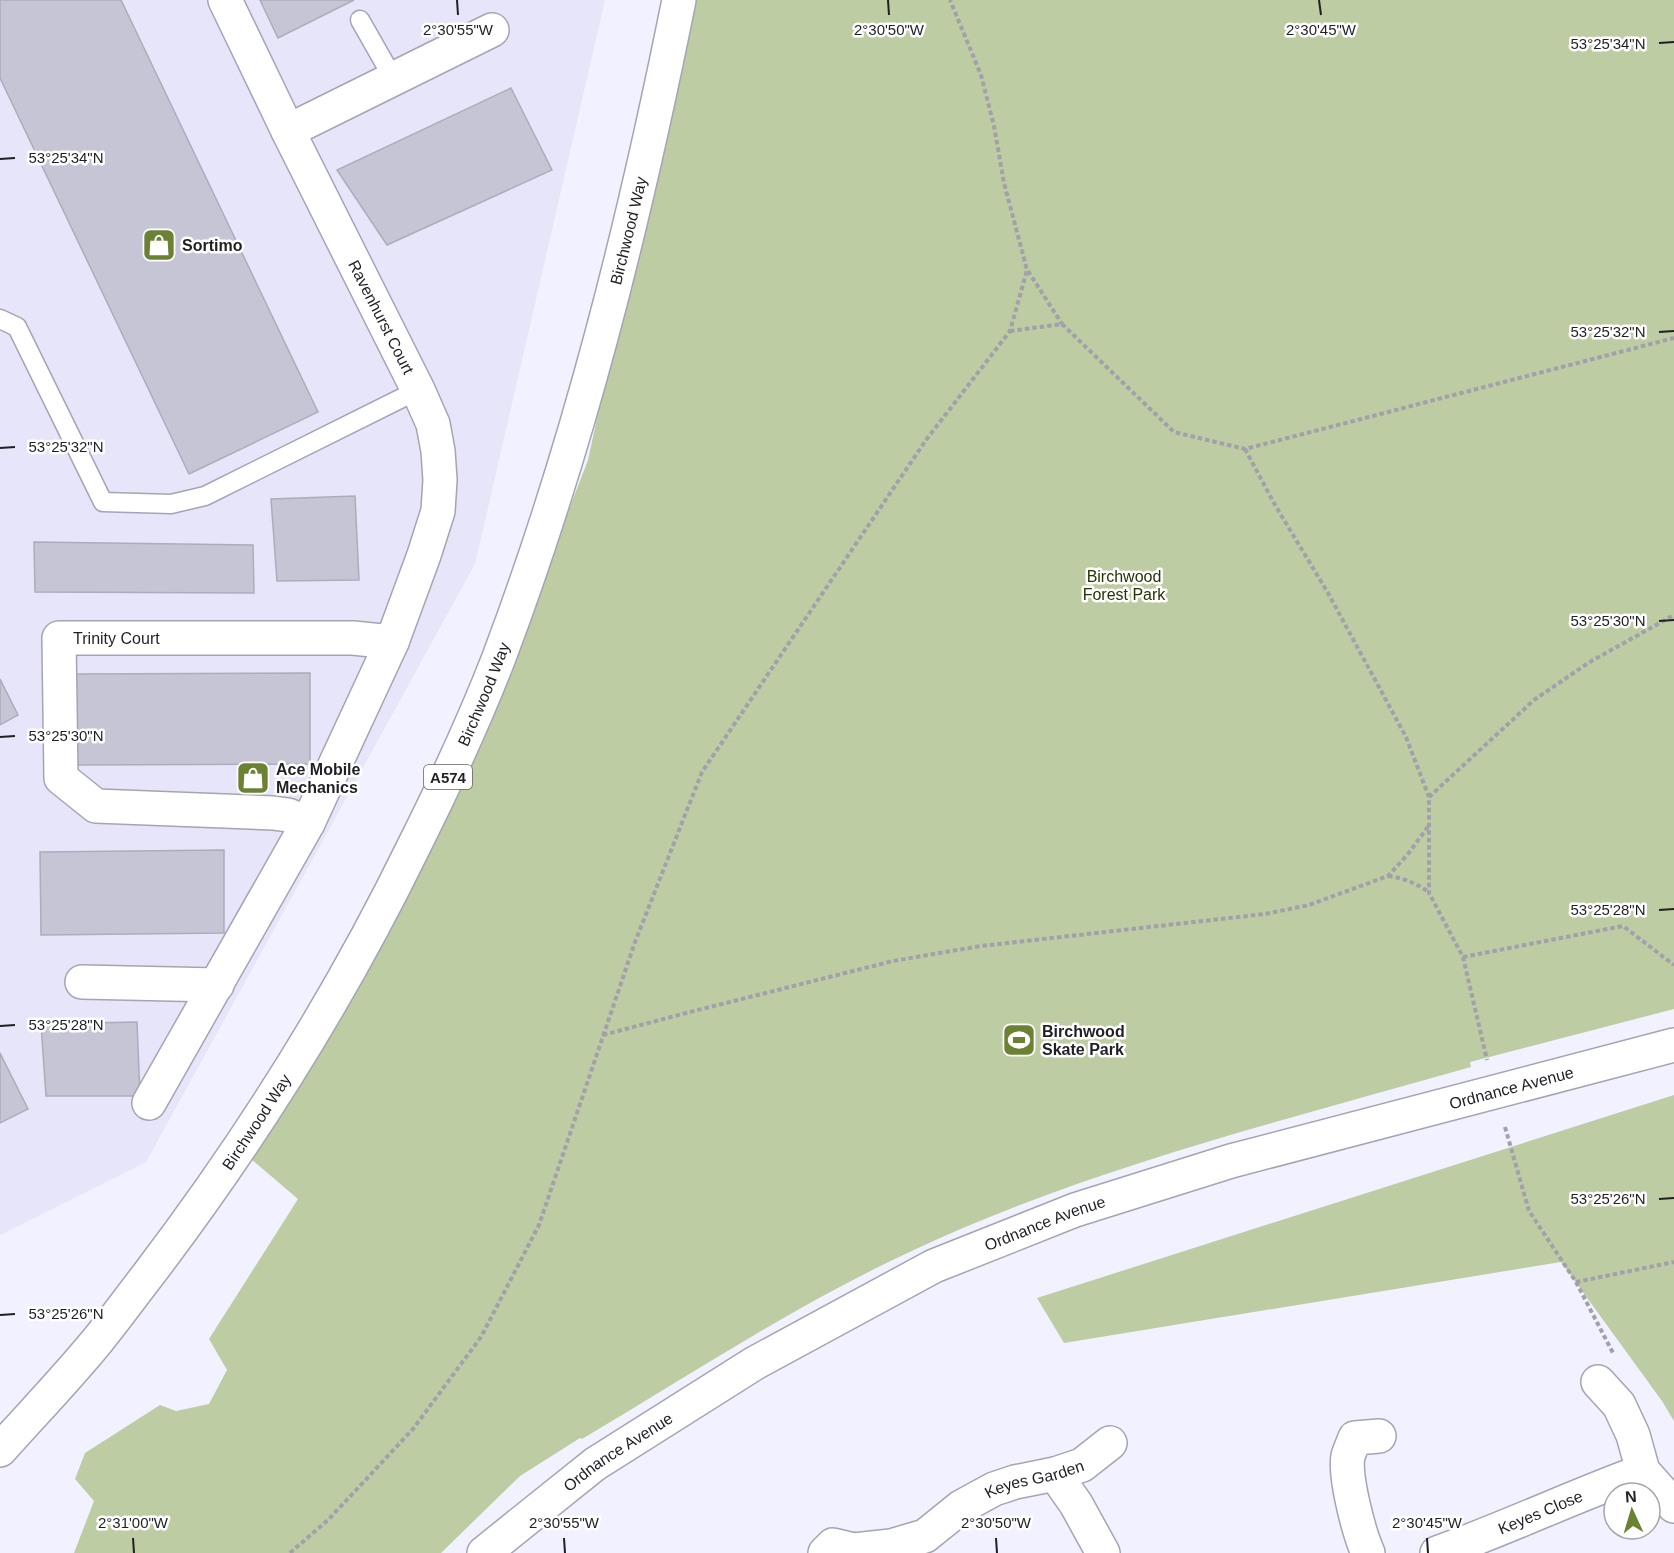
<svg xmlns="http://www.w3.org/2000/svg" width="1674" height="1553" font-family="Helvetica,sans-serif">
  <rect width="100%" height="100%" fill="#f2f1ff"/>
  <polygon fill="#e6e5f9" points="0,0 605,0 475,564 146,1162 0,1235"/>
  <g fill="#bdcca2">
    <path d="M 688,0 L 1674,0 L 1674,1009 L 1470,1062 L 1471,1067 C 1286,1120 1091,1167 916,1249 C 800,1302 692,1374 582,1439 L 580,1438 L 520,1476 L 441,1553 L 74,1553 L 94,1501 L 75,1479 L 85,1453 L 160,1405 L 176,1411 L 209,1404 L 227,1370 L 209,1339 L 298,1199 L 251,1159 L 495,701 L 588,460 Z"/>
    <polygon points="1674,1095 1674,1421 1662,1401 1561,1262 1064,1343 1037,1298"/>
  </g>
  <g fill="#c5c5d5" stroke="#adacbd" stroke-width="1.5">
    <polygon points="0,0 121,0 318,412 189,474 0,78"/>
    <polygon points="260,0 354,0 278,38"/>
    <polygon points="511,88 552,170 387,245 337,170"/>
    <polygon points="355,496 359,580 277,581 271,499"/>
    <polygon points="34,542 253,545 254,593 35,592"/>
    <polygon points="310,673 310,764 74,765 74,674"/>
    <polygon points="0,679 18,715 0,725"/>
    <polygon points="224,850 224,933 41,935 40,852"/>
    <polygon points="137,1022 140,1096 46,1096 41,1024"/>
    <polygon points="0,1053 28,1109 0,1123"/>
  </g>
  <g fill="none" stroke-linecap="round" stroke-linejoin="round">
    <defs>
      <g id="service">
        <polyline points="360,20 393,78"/>
        <polyline points="0,319 17,327 103,502 171,504 205,496 418,390"/>
      </g>
      <g id="minor">
        <polyline points="288,131 492,30"/>
        <path id="s1" d="M 308,823 L 288,815 L 273,813 L 96,806 L 61,778 L 59,638 L 353,638 L 392,642"/>
        <polyline points="82,982 217,985"/>
        <polyline points="149,1103 308,823 392,642 424,555 438,511 440,480 438,451 433,424 418,390 288,131 225,0"/>
        <polyline points="1598,1382 1619,1405 1633,1435 1643,1471 1674,1506"/>
        <polyline points="1055,1474 1076,1504 1103,1553"/>
        <path id="s2" d="M 825,1553 L 833,1545 L 854,1550 L 891,1546 L 925,1536 L 961,1507 L 994,1489 L 1015,1482 L 1055,1474 L 1082,1465 L 1110,1443"/>
        <path d="M 1368,1553 C 1359,1533 1344,1476 1348,1456 C 1350,1450 1353,1443 1355,1438 L 1379,1436"/>
        <path id="s3" d="M 1437,1553 C 1507,1528 1574,1496 1643,1471"/>
      </g>
      <g id="tertiary">
        <path id="s4" d="M 484,1553 L 595,1464 L 755,1363 L 934,1266 L 1075,1210 L 1231,1161 L 1674,1045"/>
      </g>
      <g id="primary">
        <path id="s5" d="M 0,1450 C 33,1413 67,1378 98,1340 C 115,1319 131,1297 148,1275 C 250,1141 340,998 414,846 C 444,786 473,724 498,660 C 579,446 634,224 679,0"/>
      </g>
    </defs>
    <use href="#service" stroke="#a5a4b4" stroke-width="21"/>
    <use href="#minor" stroke="#a5a4b4" stroke-width="36"/>
    <use href="#tertiary" stroke="#a5a4b4" stroke-width="36"/>
    <use href="#primary" stroke="#a5a4b4" stroke-width="36"/>
    <g stroke="#a1a0ab" stroke-width="4" stroke-dasharray="4.5 3" stroke-linecap="butt">
      <polyline points="1028,271 1062,324"/>
      <polyline points="1010,331 1062,324 1174,432 1245,449 1674,338"/>
      <polyline points="1245,449 1275,505 1328,593 1406,737 1429,797 1429,893 1463,957 1487,1060"/>
      <polyline points="1429,797 1534,700 1588,663 1674,615"/>
      <path d="M 1388,876 C 1404,878 1415,883 1429,892"/>
      <polyline points="1463,957 1623,926 1674,965"/>
      <polyline points="603,1035 690,1012 893,961 981,946 1265,914 1309,905 1388,876 1408,854 1430,824"/>
      <polyline points="1505,1127 1529,1211 1576,1282 1613,1353"/>
      <polyline points="1576,1282 1674,1262"/>
      <polyline points="290,1553 329,1519 413,1429 481,1337 539,1225 635,942 702,772 926,440 1010,331 1027,270 1004,183 994,126 981,75 950,0"/>
    </g>
    <use href="#service" stroke="#fff" stroke-width="18"/>
    <use href="#minor" stroke="#fff" stroke-width="33"/>
    <use href="#tertiary" stroke="#fff" stroke-width="33"/>
    <use href="#primary" stroke="#fff" stroke-width="33"/>
  </g>
  <path fill="none" stroke="#201f25" stroke-width="2" d="M 457,0 L 458,15M 888,0 L 889,15M 1319,0 L 1321,15M 1659,43 L 1674,42M 0,159 L 15,158M 1659,332 L 1674,331M 0,448 L 15,447M 1659,621 L 1674,620M 0,737 L 15,736M 1659,910 L 1674,909M 0,1026 L 15,1025M 1659,1199 L 1674,1198M 0,1315 L 15,1314M 133,1538 L 134,1553M 564,1538 L 565,1553M 996,1538 L 997,1553M 1427,1538 L 1428,1553"/>
  <defs>
    <symbol id="shop-square" viewBox="-11 -11 22 22"><rect x="-9" y="-9" width="18" height="18" rx="4" fill="#6b8234" stroke="#fff"/><path d="M-5-2.5h2.3a2.7 3.5 0 0 1 5.4 0H5L5.5 6h-11ZM-1.5-2.5h3a1.5 2.3 0 0 0-3 0Z" fill="#fff"/></symbol>
    <symbol id="stadium-square" viewBox="-11 -11 22 22"><rect x="-9" y="-9" width="18" height="18" rx="4" fill="#6b8234" stroke="#fff"/><path d="M0-5a6.5 5 0 1 0 0 10a6.5 5 0 1 0 0-10ZM-3.5-1.8h7v3.6h-7Z" fill="#fff"/></symbol>
  </defs>
  <g fill-rule="evenodd">
    <use href="#shop-square" x="140" y="226" width="38" height="38"/>
    <use href="#shop-square" x="234" y="759" width="38" height="38"/>
    <use href="#stadium-square" x="1000" y="1021" width="38" height="38"/>
  </g>
  <g text-anchor="middle" dominant-baseline="central" stroke-width="5" stroke-linejoin="round" paint-order="stroke">
    <rect fill="#fff" stroke="#636266" stroke-width="1.5" x="424" y="765" width="48" height="24" rx="4.5"/>
    <g font-size="15" font-weight="bold" fill="#201f25">
      <text x="448" y="777">A574</text>
    </g>
    <g font-size="16" fill="#201f25" stroke="#fff">
      <text stroke="none"><textPath href="#s5" startOffset="1388">Birchwood Way</textPath></text>
      <text transform="translate(381 317) rotate(63)">Ravenhurst Court</text>
      <text stroke="none"><textPath href="#s1" startOffset="456">Trinity Court</textPath></text>
      <text stroke="none"><textPath href="#s5" startOffset="902">Birchwood Way</textPath></text>
      <text stroke="none"><textPath href="#s4" startOffset="1140">Ordnance Avenue</textPath></text>
      <text stroke="none"><textPath href="#s5" startOffset="417">Birchwood Way</textPath></text>
      <text stroke="none"><textPath href="#s4" startOffset="654">Ordnance Avenue</textPath></text>
      <text stroke="none"><textPath href="#s4" startOffset="168">Ordnance Avenue</textPath></text>
      <text stroke="none"><textPath href="#s2" startOffset="231">Keyes Garden</textPath></text>
      <text stroke="none"><textPath href="#s3" startOffset="111">Keyes Close</textPath></text>
    </g>
    <g font-size="16" font-weight="bold" fill="#201f25" stroke="#fff" text-anchor="start">
      <text x="182" y="245">Sortimo</text>
      <text x="276" y="769">Ace Mobile<tspan x="276" dy="18">Mechanics</tspan></text>
      <text x="1042" y="1031">Birchwood<tspan x="1042" dy="18">Skate Park</tspan></text>
    </g>
    <g font-size="16" fill="#263303" stroke="#fff">
      <text x="1124" y="576">Birchwood<tspan x="1124" dy="18">Forest Park</tspan></text>
    </g>
  </g>
  <g font-size="15" text-anchor="middle" fill="#201f25" stroke="#fff" stroke-width="5" stroke-linejoin="round" paint-order="stroke">
    <text x="458" y="35">2°30'55"W</text>
    <text x="889" y="35">2°30'50"W</text>
    <text x="1321" y="35">2°30'45"W</text>
    <text x="1608" y="49">53°25'34"N</text>
    <text x="66" y="163">53°25'34"N</text>
    <text x="1608" y="337">53°25'32"N</text>
    <text x="66" y="452">53°25'32"N</text>
    <text x="1608" y="626">53°25'30"N</text>
    <text x="66" y="741">53°25'30"N</text>
    <text x="1608" y="915">53°25'28"N</text>
    <text x="66" y="1030">53°25'28"N</text>
    <text x="1608" y="1204">53°25'26"N</text>
    <text x="66" y="1319">53°25'26"N</text>
    <text x="133" y="1528">2°31'00"W</text>
    <text x="564" y="1528">2°30'55"W</text>
    <text x="996" y="1528">2°30'50"W</text>
    <text x="1427" y="1528">2°30'45"W</text>
  </g>
  <g transform="translate(1632 1511) rotate(356)"><circle r="28" fill="#ffffff" stroke="#a6a5a8" stroke-width="1.5"/>
  <path d="M0-4.5L10 22L0 15L-10 22Z" fill="#6b8234"/>
  <text y="-9" font-size="16" font-weight="bold" text-anchor="middle" fill="#201f25">N</text>
  </g>
</svg>
